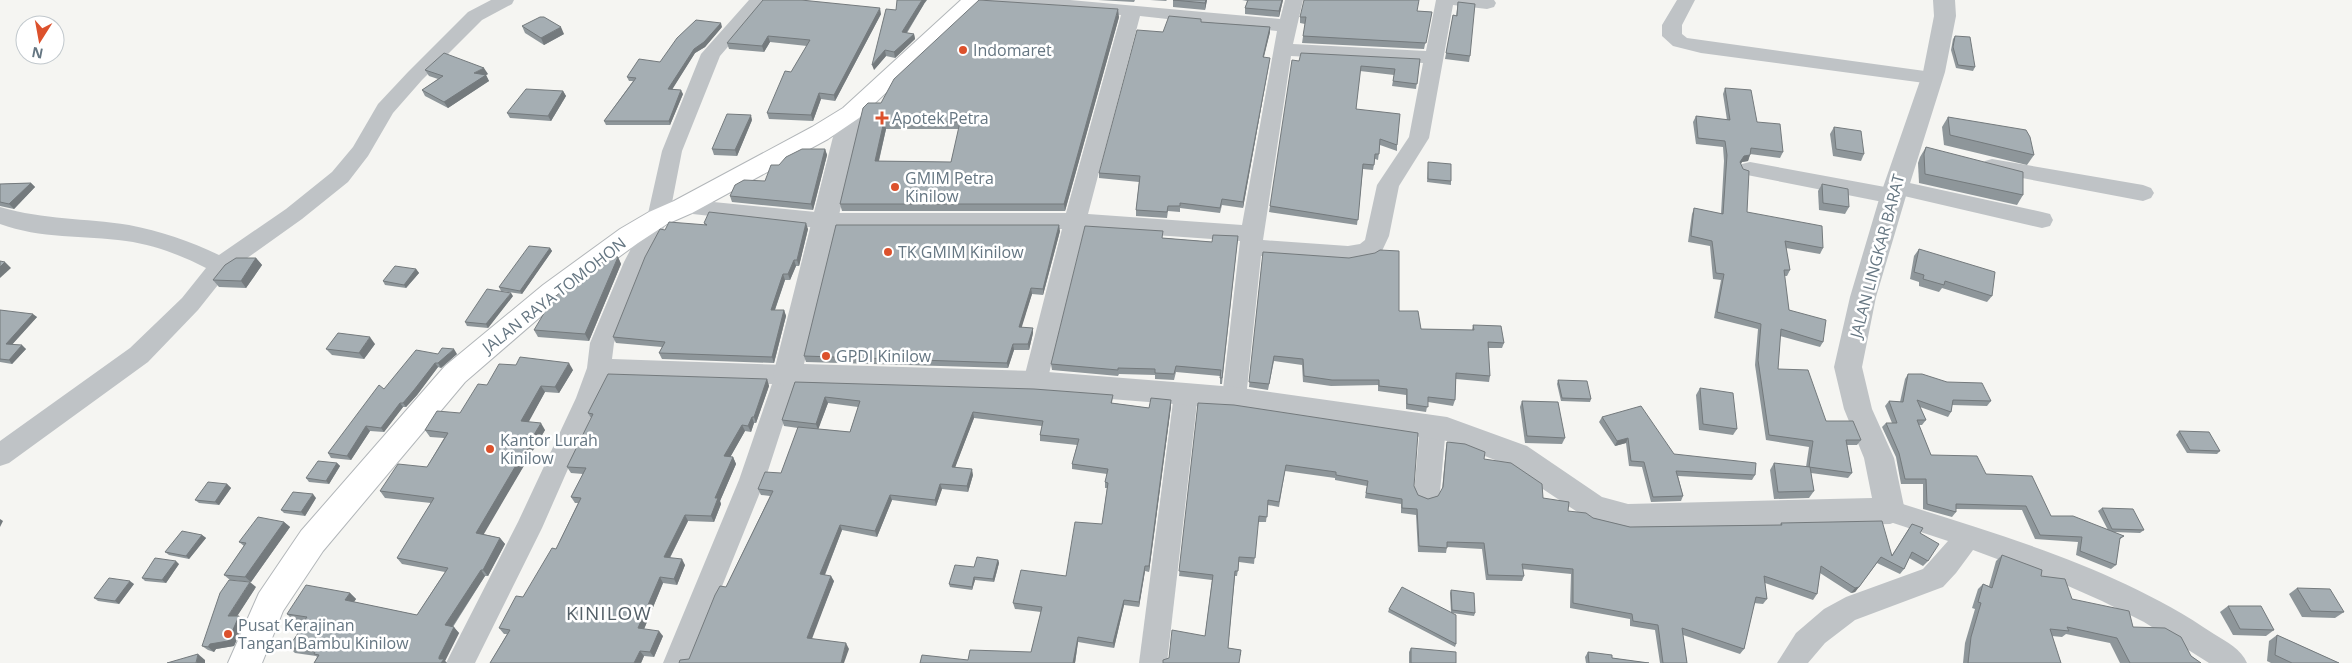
<svg xmlns="http://www.w3.org/2000/svg" width="2352" height="663" font-family="'Open Sans',sans-serif">
  <rect width="100%" height="100%" fill="#f5f5f2"/>
  <g fill="none" stroke-linecap="round" stroke-linejoin="round">
    <defs>
      <polygon id="trunk" points="961,0 985,0 859,118 828,139 692,213 667,224 638,243 561,299 465,382 323,551 283,611 262,663 228,663 259,593 301,531 445,366 543,285 620,229 649,212 674,201 812,127 843,108"/>
    </defs>
    <use href="#trunk" stroke="#b2b6b9" stroke-width="2"/>
    <g fill="#bfc3c6" fill-rule="evenodd">
      <path d="M 491,0 L 514,0 L 512,4 L 482,20 L 422,80 L 393,113 L 368,156 L 348,182 L 302,219 L 229,271 L 198,310 L 148,362 L 9,463 L 0,466 L 0,441 L 130,348 L 182,298 L 206,268 C 181,255 154,245 126,241 C 84,235 40,239 0,224 L 0,207 C 45,220 84,218 129,225 C 160,231 190,241 219,255 L 286,209 L 332,172 L 353,147 L 378,104 L 408,72 L 468,12 Z"/>
      <polygon points="749,0 768,0 720,56 682,151 669,218 646,262 614,343 612,359 787,365 796,368 799,375 765,480 691,663 663,663 739,480 772,384 608,378 542,528 475,663 446,663 518,522 576,398 587,368 590,343 624,262 647,218 662,151 701,54"/>
      <path d="M 981,0 L 1070,0 L 1280,19 L 1285,0 L 1303,0 L 1293,44 L 1426,51 L 1436,0 L 1494,0 L 1496,3 L 1494,7 L 1487,9 L 1453,5 L 1429,138 L 1399,186 L 1389,236 L 1382,251 L 1374,257 L 1348,262 L 1261,256 L 1246,398 L 1243,405 L 1234,408 L 1225,405 L 1222,398 L 1240,241 L 1084,230 L 1047,382 L 1044,389 L 1035,392 L 1026,389 L 1023,382 L 1062,229 L 826,229 L 675,212 L 672,207 L 675,202 L 683,199 L 826,213 L 1066,213 L 1121,15 L 990,6 L 983,4 ZM 1140,16 L 1277,31 L 1242,225 L 1088,214 ZM 1291,56 L 1423,63 L 1409,137 L 1377,185 L 1365,240 L 1360,244 L 1348,246 L 1263,240 Z"/>
      <polygon points="1677,0 1695,0 1682,25 1682,34 1687,38 1932,72 1939,74 1942,78 1939,82 1932,84 1701,53 1673,46 1662,36 1662,25"/>
      <polygon points="1992,159 2143,185 2151,188 2154,193 2151,198 2143,201 1985,171 1981,166 1985,161"/>
      <polygon points="1750,162 1885,187 1888,182 1896,180 2042,212 2050,214 2053,220 2050,226 2042,228 1904,196 1901,201 1893,204 1742,174 1739,169 1742,164"/>
      <polygon points="1186,384 1195,387 1198,394 1167,663 1139,663 1174,394 1177,387"/>
      <polygon points="1433,417 1442,420 1446,427 1440,492 1436,500 1427,503 1418,500 1414,492 1420,427 1424,420"/>
      <path d="M 1890,500 C 2000,535 2118,568 2214,634 C 2227,642 2241,649 2247,663 L 2209,663 L 2144,622 L 2102,601 L 2059,582 L 1973,550 L 1956,573 L 1943,587 L 1855,620 L 1825,643 L 1808,663 L 1777,663 L 1796,633 L 1824,609 L 1846,597 L 1923,569 L 1948,541 L 1881,519 L 1877,511 L 1881,503 Z"/>
    </g>
    <polygon fill="#bfc3c6" fill-rule="evenodd" points="1933,0 1955,0 1956,16 1945,72 1906,196 1876,297 1862,367 1872,409 1894,458 1905,511 1901,520 1890,524 1628,530 1591,521 1505,464 1447,441 1234,409 1186,405 1035,393 787,386 777,383 773,375 839,113 843,108 851,105 859,108 863,113 804,364 1035,371 1186,383 1234,387 1447,417 1527,446 1602,497 1628,504 1872,498 1864,458 1844,409 1834,367 1850,297 1880,196 1923,72 1934,16"/>
    <use href="#trunk" fill="#fff" fill-rule="evenodd"/>
  </g>
  <g fill="#8e969a" fill-rule="evenodd">
    <polygon points="1098,0 1135,0 1134,2"/>
    <polygon points="1150,0 1167,0 1166,1"/>
    <polygon points="1173,0 1207,0 1205,10 1173,7"/>
    <polygon points="1242,0 1283,0 1279,17 1245,14 1245,8 1247,1"/>
    <polygon points="1458,2 1470,56 1469,62 1445,59 1453,15 1456,16"/>
    <polygon points="924,4 907,33 914,34 915,39 895,58 886,56 874,70 896,10"/>
    <polygon points="1417,11 1432,12 1424,49 1302,43 1305,24 1300,23 1300,17"/>
    <polygon points="881,14 835,101 821,99 813,121 769,119 767,113 807,46 770,42 764,52 729,49 727,43"/>
    <path d="M 1119,17 L 1065,211 L 842,211 L 840,204 L 881,103 ZM 886,129 L 959,129 L 951,162 L 879,161 Z"/>
    <polygon points="1201,19 1201,22 1270,27 1270,32 1264,57 1269,64 1243,208 1222,205 1220,213 1180,208 1180,212 1168,211 1167,218 1136,216 1136,210 1139,182 1099,178 1099,173 1163,32"/>
    <polygon points="522,26 564,34 544,45 525,33"/>
    <polygon points="722,27 705,47 695,53 672,89 683,94 670,125 606,125 604,121 633,81 629,81 627,77 660,62"/>
    <polygon points="1955,36 1975,67 1973,71 1956,68 1951,50 1953,39"/>
    <polygon points="1420,59 1416,89 1392,86 1394,75 1360,71 1356,109 1397,145 1397,151 1380,145 1378,160 1375,159 1373,170 1363,169 1357,225 1269,212 1270,206 1299,61"/>
    <polygon points="425,70 488,74 486,75 489,81 448,108 425,96 422,90 438,79 429,76"/>
    <polygon points="1725,88 1757,122 1783,152 1780,158 1750,154 1748,161 1742,162 1741,164 1747,212 1823,248 1820,254 1786,248 1790,270 1787,276 1784,276 1789,310 1823,342 1820,347 1780,336 1778,369 1826,421 1861,440 1857,445 1847,445 1852,473 1848,478 1811,473 1814,491 1809,498 1774,499 1770,470 1774,463 1806,467 1809,447 1766,440 1755,365 1758,329 1714,318 1721,280 1713,279 1710,246 1688,242 1692,214 1694,208 1721,214 1724,161 1723,147 1696,144 1693,122 1696,116 1727,120 1723,94"/>
    <polygon points="563,91 566,96 551,121 510,118 507,113"/>
    <polygon points="1948,117 2034,155 2027,165 1944,145 1942,127"/>
    <polygon points="752,120 737,156 714,155 712,149"/>
    <polygon points="1834,127 1864,154 1861,161 1833,156 1830,134"/>
    <polygon points="1926,147 2023,195 2017,205 1919,183 1918,163 1920,157"/>
    <polygon points="825,149 827,155 813,210 732,202 730,196 765,181 779,165"/>
    <polygon points="1428,162 1451,181 1451,185 1427,182"/>
    <polygon points="31,183 35,187 14,209 0,206 0,184"/>
    <polygon points="1822,184 1849,207 1845,214 1819,210 1818,191"/>
    <polygon points="704,223 808,229 799,266 796,266 790,280 785,280 775,310 784,310 786,316 774,363 662,359 659,353 662,347 616,343 613,337 665,230 705,225"/>
    <polygon points="1060,231 1043,295 1032,294 1021,327 1033,333 1029,350 1014,350 1008,368 806,362 804,356"/>
    <polygon points="1238,236 1222,384 1220,384 1220,376 1176,372 1174,380 1155,379 1155,375 1119,374 1118,376 1052,370 1051,364 1163,238 1212,242"/>
    <polygon points="550,248 552,251 522,294 501,291 499,287"/>
    <polygon points="1919,249 1992,296 1987,302 1942,288 1939,292 1919,286 1919,282 1910,279 1914,256"/>
    <polygon points="1263,252 1399,311 1421,329 1472,330 1473,325 1504,343 1502,348 1488,348 1490,376 1489,382 1456,379 1455,400 1453,406 1428,402 1426,412 1406,409 1406,395 1378,391 1378,385 1331,386 1303,382 1302,365 1274,361 1268,390 1249,387"/>
    <polygon points="618,257 621,264 589,341 538,337 534,330"/>
    <polygon points="256,258 262,265 246,288 219,287 213,280"/>
    <polygon points="416,269 419,273 406,288 385,285 383,281"/>
    <polygon points="513,296 488,328 467,326 465,322"/>
    <polygon points="0,310 37,317 12,344 26,349 12,364 0,362"/>
    <polygon points="375,344 364,359 332,355 326,349"/>
    <polygon points="438,354 457,354 441,368 438,367 417,395 406,407 403,407 384,432 370,431 351,460 331,458 328,453 384,389"/>
    <polygon points="516,365 573,370 559,393 545,392 528,422 545,430 483,534 500,538 505,544 488,576 485,576 453,627 459,633 445,661 447,663 314,663 317,657 316,656 295,653 289,647 306,622 293,620 287,614 350,593 356,599 354,602 417,615 445,572 402,564 397,558 431,503 385,498 380,491 427,467 444,438 430,437 425,430 460,413 487,385"/>
    <polygon points="1908,374 1991,401 1987,406 1952,405 1951,412 1948,417 1920,407 1926,420 1922,425 1919,425 1931,455 1986,474 2051,516 2108,530 2098,511 2102,508 2144,530 2140,533 2113,532 2124,536 2119,540 2116,565 2111,569 2076,555 2078,542 2035,539 2022,510 1956,509 1956,512 1952,517 1923,509 1923,484 1901,484 1896,457 1882,427 1886,423 1892,423 1885,406 1889,401 1900,402 1905,379"/>
    <polygon points="767,379 769,386 756,423 754,423 751,432 745,431 730,457 733,457 736,464 720,501 721,504 714,522 688,521 670,558 685,565 677,585 663,583 644,629 663,636 654,657 644,656 641,663 490,663 507,634 504,634 499,628 523,597 556,549 578,503 575,503 571,497 583,474 571,473 567,467 591,418 588,413"/>
    <polygon points="1558,380 1591,399 1590,402 1561,401 1557,384"/>
    <path d="M 795,382 L 1113,395 L 1112,403 L 1149,408 L 1171,400 L 1171,406 L 1149,572 L 1145,571 L 1139,607 L 1124,605 L 1114,648 L 1078,642 L 1075,663 L 968,660 L 1031,652 L 1041,612 L 1015,609 L 1013,603 L 1066,576 L 1102,524 L 1107,488 L 1105,488 L 1105,482 L 1107,474 L 1072,469 L 1072,464 L 1077,445 L 1040,441 L 1040,435 L 1042,426 L 974,418 L 955,467 L 973,475 L 968,492 L 942,489 L 936,506 L 892,500 L 877,537 L 842,530 L 825,575 L 834,581 L 811,639 L 849,649 L 689,659 L 726,587 L 770,496 L 761,495 L 758,489 L 781,473 L 798,428 L 784,426 L 782,420 ZM 828,403 L 858,407 L 850,432 L 818,429 Z"/>
    <polygon points="1700,388 1737,429 1733,435 1699,430 1696,395"/>
    <polygon points="1522,401 1565,438 1562,444 1525,443 1520,407"/>
    <polygon points="1198,403 1414,486 1418,495 1428,499 1438,496 1442,490 1446,448 1447,442 1484,459 1543,498 1568,511 1593,518 1630,527 1780,525 1781,523 1892,555 1908,530 1912,524 1920,533 1928,561 1923,566 1909,558 1904,569 1900,574 1877,563 1855,592 1851,593 1820,573 1817,594 1813,600 1765,583 1767,599 1763,604 1754,603 1744,649 1740,654 1683,635 1687,663 1660,663 1655,630 1630,626 1630,619 1570,608 1571,574 1522,569 1524,576 1522,581 1486,580 1482,549 1447,547 1446,553 1418,552 1416,515 1401,513 1401,504 1365,498 1367,486 1335,480 1335,478 1285,471 1279,507 1268,505 1266,522 1258,522 1254,564 1239,562 1237,576 1235,576 1228,648 1241,650 1241,655 1169,658 1205,636 1212,580 1179,576"/>
    <polygon points="1602,417 1674,454 1755,475 1752,480 1678,476 1683,496 1681,501 1651,502 1642,467 1629,466 1626,443 1615,446 1599,422"/>
    <polygon points="2179,431 2220,451 2217,454 2187,453 2176,435"/>
    <polygon points="337,463 340,466 329,484 309,482 306,478"/>
    <polygon points="227,484 231,488 219,505 199,503 195,500"/>
    <polygon points="316,498 305,516 284,513 281,510"/>
    <polygon points="284,522 290,527 251,582 230,580 224,575 244,546 239,542"/>
    <polygon points="202,535 206,538 189,559 169,555 165,552"/>
    <polygon points="2002,555 2041,576 2072,599 2133,627 2191,656 2201,663 2120,663 2110,643 2066,634 2062,637 2052,636 2061,663 1963,663 1965,643 1975,609 1972,608 1978,589 1983,584 1989,586 1996,561"/>
    <polygon points="998,560 999,563 994,582 975,580 972,590 950,587 949,584 974,567"/>
    <polygon points="179,564 166,583 145,581 142,578"/>
    <polygon points="134,584 119,604 98,601 94,598"/>
    <polygon points="256,587 237,616 245,621 234,646 216,649 214,652 208,650 202,646"/>
    <polygon points="2297,588 2344,612 2335,618 2302,617 2289,594"/>
    <polygon points="1451,590 1475,613 1474,616 1452,613 1456,644 1455,647 1388,612 1389,609 1451,613 1450,593"/>
    <polygon points="2228,606 2274,630 2266,636 2233,635 2220,612"/>
    <polygon points="2277,635 2339,663 2271,663 2267,661 2269,641"/>
    <polygon points="1411,648 1456,663 1409,663 1409,652"/>
    <polygon points="1588,652 1612,658 1648,663 1586,663 1585,657"/>
  </g>
  <g fill="#747a7d">
    <polygon points="922,0 927,0 924,4 903,38 902,32"/>
    <polygon points="1206,0 1207,0 1205,10 1205,3"/>
    <polygon points="1282,0 1283,0 1279,17 1279,11"/>
    <polygon points="880,8 881,14 835,101 834,95"/>
    <polygon points="1118,9 1119,17 1065,211 1064,204"/>
    <polygon points="721,23 722,27 705,47 695,53 670,93 668,89 694,49"/>
    <polygon points="561,27 564,34 544,45 541,38"/>
    <polygon points="1270,27 1270,32 1262,63 1263,57"/>
    <polygon points="914,34 915,39 895,58 894,52"/>
    <polygon points="768,36 770,42 764,52 762,46"/>
    <polygon points="885,50 886,56 874,70 872,65"/>
    <polygon points="1270,58 1269,64 1243,208 1243,202"/>
    <polygon points="484,68 488,74 486,75 489,81 448,108 444,102 474,73"/>
    <polygon points="681,90 683,94 670,125 669,121"/>
    <polygon points="563,91 566,96 551,121 548,116"/>
    <polygon points="819,93 821,99 813,121 811,115"/>
    <polygon points="751,115 752,120 737,156 735,150"/>
    <polygon points="884,121 886,129 877,168 875,161"/>
    <polygon points="825,149 827,155 813,210 811,204"/>
    <polygon points="1750,155 1748,161 1742,162 1737,168 1740,162 1744,156"/>
    <polygon points="31,183 35,187 14,209 9,204"/>
    <polygon points="806,223 808,229 799,266 797,260"/>
    <polygon points="1059,225 1060,231 1043,295 1043,289"/>
    <polygon points="550,248 552,251 522,294 520,291"/>
    <polygon points="618,257 621,264 589,341 585,334"/>
    <polygon points="256,258 262,265 246,288 241,281"/>
    <polygon points="794,260 796,266 790,280 788,274"/>
    <polygon points="5,262 11,268 0,278 0,267"/>
    <polygon points="416,269 419,273 406,288 404,285"/>
    <polygon points="783,274 785,280 773,315 771,310"/>
    <polygon points="1031,288 1032,294 1020,333 1019,327"/>
    <polygon points="511,293 513,296 488,328 486,324"/>
    <polygon points="784,310 786,316 774,363 772,357"/>
    <polygon points="33,314 37,317 10,347 6,344"/>
    <polygon points="1033,328 1033,333 1029,350 1028,344"/>
    <polygon points="370,337 375,344 364,359 359,353"/>
    <polygon points="1013,344 1014,350 1008,368 1007,363"/>
    <polygon points="22,345 26,349 12,364 9,360"/>
    <polygon points="454,349 457,354 441,368 438,363"/>
    <polygon points="435,363 438,367 417,395 406,407 403,403"/>
    <polygon points="569,363 573,370 559,393 555,387"/>
    <polygon points="767,379 769,386 756,423 754,417"/>
    <polygon points="541,386 545,392 526,427 521,421"/>
    <polygon points="825,397 828,403 818,430 816,424"/>
    <polygon points="1171,400 1171,406 1149,572 1149,566"/>
    <polygon points="400,403 403,407 384,432 381,428"/>
    <polygon points="973,412 974,418 953,473 952,467"/>
    <polygon points="752,417 754,423 751,432 748,426"/>
    <polygon points="541,423 545,430 481,539 476,533"/>
    <polygon points="742,425 745,431 727,463 724,456"/>
    <polygon points="366,426 370,431 351,460 347,456"/>
    <polygon points="1628,438 1626,443 1615,446 1617,441"/>
    <polygon points="733,457 736,464 720,501 721,504 714,522 711,516 715,498"/>
    <polygon points="337,463 340,466 329,484 326,481"/>
    <polygon points="972,469 973,475 968,492 967,486"/>
    <polygon points="227,484 231,488 219,505 215,502"/>
    <polygon points="940,484 942,489 936,506 935,500"/>
    <polygon points="313,494 316,498 305,516 301,512"/>
    <polygon points="890,495 892,500 877,537 875,531"/>
    <polygon points="685,515 688,521 667,563 664,557"/>
    <polygon points="0,519 3,521 0,527"/>
    <polygon points="284,522 290,527 251,582 245,577"/>
    <polygon points="840,525 842,530 823,579 820,574"/>
    <polygon points="202,535 206,538 189,559 186,556"/>
    <polygon points="500,538 505,544 488,576 483,570"/>
    <polygon points="682,559 685,565 677,585 674,579"/>
    <polygon points="998,560 999,563 994,582 993,579"/>
    <polygon points="176,561 179,564 166,583 162,580"/>
    <polygon points="1145,566 1145,571 1139,607 1139,602"/>
    <polygon points="481,570 485,576 450,630 445,625"/>
    <polygon points="831,576 834,581 810,644 807,638"/>
    <polygon points="660,577 663,583 642,634 638,628"/>
    <polygon points="974,577 975,580 972,590 972,587"/>
    <polygon points="130,581 134,584 119,604 115,601"/>
    <polygon points="250,582 256,587 234,621 228,616"/>
    <polygon points="1859,587 1855,592 1851,593 1855,588"/>
    <polygon points="350,593 356,599 351,606 345,600"/>
    <polygon points="1124,600 1124,605 1114,648 1113,643"/>
    <polygon points="239,616 245,621 234,646 216,649 214,652 208,647 210,644"/>
    <polygon points="454,627 459,633 445,661 447,663 441,663 439,657"/>
    <polygon points="659,631 663,636 654,657 650,652"/>
    <polygon points="1078,637 1078,642 1075,663 1073,663"/>
    <polygon points="846,643 849,649 844,663 841,663"/>
    <polygon points="640,651 644,656 641,663 634,663"/>
    <polygon points="198,654 205,660 205,663 196,663"/>
  </g>
  <g fill="#a5aeb3" stroke="#747a7d" fill-rule="evenodd">
    <polygon points="763,0 801,0 880,8 834,95 819,93 811,115 767,113 785,71 791,72 810,40 768,36 762,46 727,43"/>
    <polygon points="897,0 922,0 902,32 914,34 894,52 885,50 872,65 886,9 896,10"/>
    <path d="M 979,0 L 1118,9 L 1064,204 L 840,204 L 863,108 L 868,103 L 881,103 L 894,79 ZM 884,121 L 960,122 L 951,162 L 875,161 Z"/>
    <polygon points="1173,0 1206,0 1205,3"/>
    <polygon points="1248,0 1282,0 1279,11 1245,8"/>
    <polygon points="1304,0 1419,0 1417,11 1432,12 1426,43 1303,36 1306,17 1300,17"/>
    <polygon points="1458,2 1475,4 1470,56 1446,53 1453,15 1457,16"/>
    <polygon points="1169,16 1201,19 1201,22 1270,27 1263,57 1270,58 1243,202 1222,199 1220,208 1180,203 1180,206 1168,206 1167,212 1136,210 1140,176 1099,173 1137,30 1163,32"/>
    <polygon points="540,17 544,17 561,27 541,38 522,26"/>
    <polygon points="696,20 721,23 704,42 694,49 668,89 681,90 669,121 604,121 636,78 627,77 639,59 660,62 677,38"/>
    <polygon points="1955,36 1970,37 1975,67 1958,65 1953,47"/>
    <polygon points="444,53 484,68 474,73 486,75 444,102 422,90 443,76 425,70"/>
    <polygon points="1301,53 1420,59 1417,84 1393,81 1395,69 1361,66 1356,109 1400,114 1397,145 1380,139 1379,154 1375,154 1374,165 1363,164 1358,220 1270,206 1292,60 1299,61"/>
    <polygon points="1725,88 1751,90 1757,122 1780,124 1783,152 1751,148 1750,155 1744,156 1740,162 1743,169 1749,171 1747,212 1822,226 1823,248 1785,241 1790,270 1784,270 1789,310 1826,320 1823,342 1781,329 1778,369 1808,370 1826,421 1853,421 1861,440 1846,440 1852,473 1809,467 1813,441 1769,435 1758,360 1761,324 1717,312 1724,274 1716,273 1712,241 1691,236 1694,208 1723,214 1727,155 1725,141 1698,138 1696,116 1730,120"/>
    <polygon points="526,89 563,91 548,116 507,113"/>
    <polygon points="727,114 751,115 735,150 712,149"/>
    <polygon points="1948,117 2026,130 2030,137 2034,155 1950,135"/>
    <polygon points="1834,127 1861,131 1864,154 1836,149"/>
    <polygon points="1926,147 2023,172 2023,195 1925,174 1924,154"/>
    <polygon points="802,149 825,149 811,204 730,196 735,185 744,180 765,181 771,165 779,165 786,157"/>
    <polygon points="1428,162 1451,164 1451,181 1428,179"/>
    <polygon points="31,183 9,204 0,202 0,184"/>
    <polygon points="1822,184 1848,189 1849,207 1823,203"/>
    <polygon points="709,212 806,223 797,260 794,260 788,274 783,274 771,310 784,310 772,357 659,353 665,342 613,337 645,257 660,229 665,230 669,222 707,225 704,223"/>
    <polygon points="836,225 1059,225 1043,289 1031,288 1019,327 1033,328 1028,344 1013,344 1007,363 804,356"/>
    <polygon points="1085,226 1163,231 1162,238 1212,242 1213,235 1238,236 1222,378 1220,378 1221,370 1176,366 1174,374 1155,373 1155,369 1118,368 1118,370 1051,364"/>
    <polygon points="529,246 550,248 520,291 499,287"/>
    <polygon points="1919,249 1995,272 1992,296 1945,281 1944,285 1923,279 1924,275 1914,272"/>
    <polygon points="1380,250 1399,251 1399,311 1418,311 1421,329 1474,330 1473,325 1501,326 1504,343 1488,342 1490,376 1456,373 1455,400 1428,397 1428,407 1407,404 1407,389 1379,386 1379,380 1332,380 1304,376 1303,359 1274,356 1269,384 1249,382 1263,252 1349,258 1375,253"/>
    <polygon points="611,256 618,257 585,334 534,330 553,298"/>
    <polygon points="236,258 256,258 241,281 213,280 225,265"/>
    <polygon points="0,261 5,262 0,267"/>
    <polygon points="395,266 416,269 404,285 383,281"/>
    <polygon points="487,289 511,293 486,324 465,322"/>
    <polygon points="0,310 33,314 6,344 22,345 9,360 0,359"/>
    <polygon points="338,333 370,337 359,353 326,349"/>
    <polygon points="442,348 454,349 438,363 435,363 414,390 403,403 400,403 381,428 366,426 347,456 328,453 379,385 384,389 416,350 438,354"/>
    <polygon points="520,357 569,363 555,387 541,386 521,421 541,423 476,533 500,538 483,570 481,570 445,625 454,627 439,657 439,659 444,659 441,663 314,663 319,655 314,654 315,652 289,647 306,621 304,621 307,617 287,614 306,585 350,593 345,600 417,615 448,568 397,558 434,498 380,491 398,464 427,467 448,433 425,430 437,411 460,413 478,384 487,385 499,364 516,365"/>
    <polygon points="608,374 767,379 754,417 752,417 748,426 742,425 724,456 733,457 715,498 718,498 711,516 685,515 664,557 682,559 674,579 660,577 638,628 659,631 650,652 640,651 634,663 490,663 510,630 499,628 516,596 523,597 552,548 556,549 581,498 571,497 586,468 567,467 593,414 588,413"/>
    <polygon points="1908,374 1922,374 1947,382 1982,383 1991,401 1953,400 1951,412 1917,400 1926,420 1917,420 1931,455 1977,456 1986,474 2032,476 2051,516 2073,516 2124,536 2120,538 2116,565 2080,551 2082,537 2040,535 2026,506 1956,504 1956,512 1927,504 1926,479 1905,479 1899,453 1886,423 1897,423 1889,401 1903,402"/>
    <polygon points="1558,380 1587,381 1591,399 1562,398"/>
    <polygon points="795,382 1034,389 1113,395 1111,403 1149,408 1151,398 1171,400 1149,566 1145,566 1139,602 1124,600 1113,643 1078,637 1073,663 920,663 922,655 968,660 970,650 1031,652 1042,607 1013,603 1021,570 1066,576 1075,522 1102,524 1108,483 1105,482 1108,469 1072,464 1079,439 1040,435 1043,421 973,412 952,467 972,469 967,486 940,484 935,500 890,495 875,531 840,525 820,574 831,576 807,638 846,643 841,663 679,663 680,660 689,659 715,595 720,586 726,587 773,491 758,489 765,472 781,473 798,427 850,432 860,401 825,397 816,424 782,420"/>
    <polygon points="1700,388 1733,393 1737,429 1703,424"/>
    <polygon points="1522,401 1558,402 1565,438 1527,436"/>
    <polygon points="1198,403 1234,405 1418,433 1414,486 1418,495 1428,499 1438,496 1443,487 1447,442 1465,444 1485,452 1484,459 1511,463 1542,484 1543,498 1569,502 1568,511 1586,513 1593,518 1630,527 1782,525 1781,523 1882,521 1892,556 1912,524 1923,528 1920,533 1939,544 1928,561 1912,552 1904,569 1881,557 1859,587 1855,588 1821,566 1817,594 1764,576 1767,599 1756,597 1744,649 1682,628 1687,663 1663,663 1658,625 1633,621 1632,614 1573,603 1573,569 1522,564 1524,576 1488,575 1484,543 1447,542 1447,548 1419,546 1417,509 1402,508 1402,499 1366,493 1368,481 1336,475 1336,472 1286,465 1279,502 1268,500 1267,517 1259,516 1255,558 1239,557 1238,571 1235,571 1228,648 1241,650 1239,663 1163,663 1163,660 1169,658 1172,630 1205,636 1213,575 1179,571"/>
    <polygon points="1641,406 1674,454 1756,463 1755,475 1676,471 1683,496 1653,497 1644,462 1631,461 1628,438 1617,441 1602,417"/>
    <polygon points="2179,431 2209,432 2220,451 2190,450"/>
    <polygon points="318,461 337,463 326,481 306,478"/>
    <polygon points="1774,463 1810,467 1814,491 1778,492"/>
    <polygon points="208,482 227,484 215,502 195,500"/>
    <polygon points="293,492 313,494 301,512 281,510"/>
    <polygon points="2102,508 2133,509 2144,530 2112,529"/>
    <polygon points="258,517 284,522 245,577 224,575 246,543 239,542"/>
    <polygon points="182,531 202,535 186,556 165,552"/>
    <polygon points="2002,555 2042,570 2041,576 2065,579 2072,599 2129,611 2133,627 2165,628 2181,637 2191,656 2201,663 2130,663 2117,638 2067,627 2069,631 2050,629 2061,663 1968,663 1971,637 1981,603 1978,602 1983,584 1992,588"/>
    <polygon points="977,557 998,560 993,579 974,577 972,587 949,584 955,565 974,567"/>
    <polygon points="155,558 176,561 162,580 142,578"/>
    <polygon points="109,578 130,581 115,601 94,598"/>
    <polygon points="229,580 250,582 228,616 239,616 228,641 210,644 208,647 202,646 220,593"/>
    <polygon points="1402,587 1456,615 1456,644 1389,609"/>
    <polygon points="2297,588 2330,589 2344,612 2311,611"/>
    <polygon points="1451,590 1474,593 1475,613 1452,610"/>
    <polygon points="2228,606 2261,606 2274,630 2240,629"/>
    <polygon points="2277,635 2339,663 2292,663 2275,655"/>
    <polygon points="1411,648 1456,652 1456,663 1411,663"/>
    <polygon points="1588,652 1612,655 1612,658 1649,663 1589,663"/>
    <polygon points="198,654 196,663 167,663"/>
  </g>
  <g fill="#dc512c" stroke="#fff" stroke-width="2">
    <circle cx="963" cy="50" r="5"/>
    <path d="M879.5 110.5h5v5h5v5h-5v5h-5v-5h-5v-5h5z"/>
    <circle cx="895" cy="187" r="5"/>
    <circle cx="888" cy="252" r="5"/>
    <circle cx="826" cy="356" r="5"/>
    <circle cx="490" cy="449" r="5"/>
    <circle cx="228" cy="634" r="5"/>
  </g>
  <g text-anchor="middle" dominant-baseline="central" stroke-width="5" stroke-linejoin="round" paint-order="stroke">
    <g font-size="16" fill="#657682" stroke="#fff" text-anchor="start">
      <text x="973" y="50">Indomaret</text>
      <text x="892" y="118">Apotek Petra</text>
      <text x="905" y="178">GMIM Petra<tspan x="905" dy="18">Kinilow</tspan></text>
      <text x="898" y="252">TK GMIM Kinilow</text>
      <text x="836" y="356">GPDI Kinilow</text>
      <text x="500" y="440">Kantor Lurah<tspan x="500" dy="18">Kinilow</tspan></text>
      <text x="238" y="625">Pusat Kerajinan<tspan x="238" dy="18">Tangan Bambu Kinilow</tspan></text>
    </g>
    <g font-size="16" fill="#657682" stroke="#fff">
      <text transform="translate(1877 256) rotate(-75)">JALAN LINGKAR BARAT</text>
      <text transform="translate(554 295) rotate(-38)">JALAN RAYA TOMOHON</text>
    </g>
    <g font-size="19" letter-spacing="1" fill="#535f67" stroke="#fff">
      <text x="609" y="613">KINILOW</text>
    </g>
  </g>
  <g transform="translate(40 40) rotate(191)"><circle r="24" fill="#ffffff" stroke="#c1c8cd"/>
  <path d="M0-4L9 19L0 12L-9 19Z" fill="#dc512c"/>
  <text y="-8" font-size="14" font-weight="bold" text-anchor="middle" fill="#657682">N</text>
  </g>
</svg>
